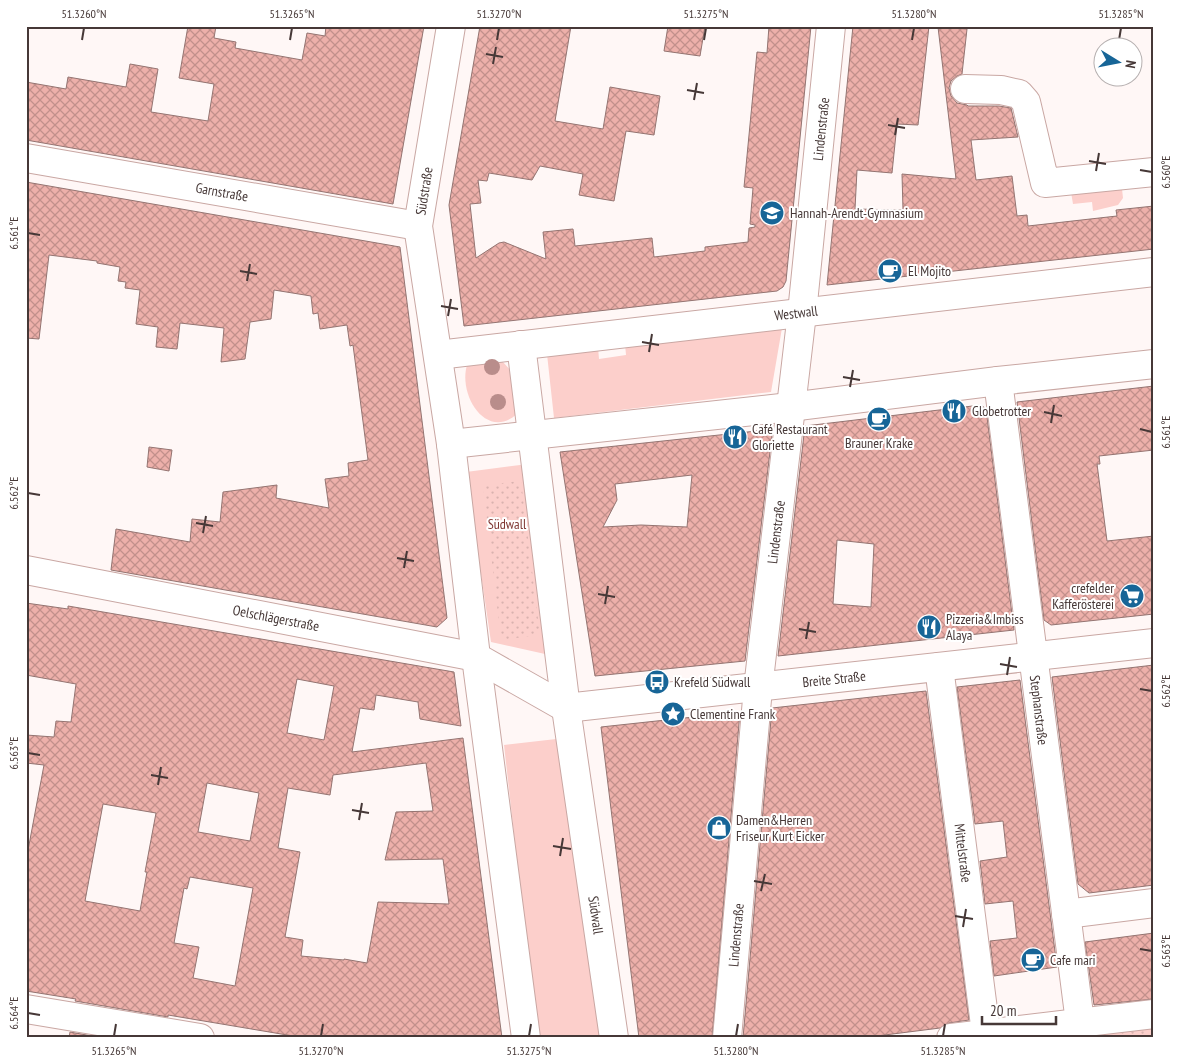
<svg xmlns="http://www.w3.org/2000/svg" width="1180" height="1064" font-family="'PT Sans Narrow',sans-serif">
  <defs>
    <pattern id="park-dots" width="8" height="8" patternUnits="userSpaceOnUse" patternTransform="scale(1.25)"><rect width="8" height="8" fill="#fccfcb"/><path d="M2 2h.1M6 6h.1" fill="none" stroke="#d9b2af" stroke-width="1.8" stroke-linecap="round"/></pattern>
    <pattern id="building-cross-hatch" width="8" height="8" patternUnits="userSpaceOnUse" patternTransform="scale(1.25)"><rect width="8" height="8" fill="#edb0aa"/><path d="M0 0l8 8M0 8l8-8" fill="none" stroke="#c2908b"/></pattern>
  </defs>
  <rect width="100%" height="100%" fill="#fff7f6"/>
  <g fill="#fccfcb">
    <polygon points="1121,180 1123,198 1118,205 1093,211 1092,202 1073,204 1070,186"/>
    <polygon points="782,328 771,392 554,418 547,354 598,347 599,359 626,355 625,344"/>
    <path d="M 502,361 L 513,373 L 517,414 C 486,441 458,395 467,365 Z"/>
    <polygon points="528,464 554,656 491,642 466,472"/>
    <polygon points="565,738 600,1038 537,1038 504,745"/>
  </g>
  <g fill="url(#park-dots)">
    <polygon points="521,481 540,635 501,640 483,485"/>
    <polygon points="1154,1017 1154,1038 1092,1038 1090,1026"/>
  </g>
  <g fill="url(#building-cross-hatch)" stroke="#947471" fill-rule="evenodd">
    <polygon points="188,26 216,26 214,38 236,42 235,48 302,60 307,33 325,36 326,26 424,26 393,204 26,140 26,82 66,89 68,77 126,87 130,64 158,69 151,112 208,121 214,84 179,78"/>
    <polygon points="480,26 571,26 555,121 603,129 610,87 660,96 654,135 626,131 614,201 579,195 583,174 540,166 532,180 489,173 487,181 478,180 481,203 470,204 476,258 499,243 504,242 546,259 543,232 573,229 575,246 652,238 654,257 705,251 705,247 748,242 749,228 755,227 755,225 750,224 753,188 744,187 757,52 767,53 769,26 811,26 786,281 783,287 777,291 464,326 449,205"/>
    <polygon points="668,26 705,26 700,56 664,51"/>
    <polygon points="853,26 929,26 918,125 897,124 892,173 857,170 855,209 903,210 902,174 956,179 938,27 967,29 962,74 957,76 951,81 949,88 951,96 957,103 967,105 968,106 999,106 1011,108 1018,137 971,140 976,180 1012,176 1017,216 1027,215 1028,226 1117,216 1116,210 1154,206 1154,249 827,285"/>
    <polygon points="26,182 400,247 447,618 437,627 111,570 116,529 190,542 192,519 220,522 223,492 277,485 276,498 329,508 325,479 349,476 348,463 368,460 353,345 350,346 347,325 320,329 318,313 313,314 311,296 274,290 271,319 250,322 245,359 221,362 224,328 180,323 177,349 156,347 158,327 136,324 140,290 125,288 126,282 118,281 120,267 97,263 97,261 49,255 39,339 26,338"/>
    <polygon points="1154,386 1154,450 1099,456 1100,464 1097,464 1107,541 1154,536 1154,614 1051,625 1044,620 1017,402"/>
    <path d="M 981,405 L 986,409 L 1014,630 L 778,656 L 805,426 ZM 837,540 L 874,544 L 871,607 L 833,604 Z"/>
    <path d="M 766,430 L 772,435 L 745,661 L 595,676 L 560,452 ZM 692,475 L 687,527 L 641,525 L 603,527 L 617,500 L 615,484 Z"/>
    <polygon points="149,447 172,450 169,471 147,467"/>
    <path d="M 26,603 L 68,609 L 68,606 L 454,672 L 461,726 L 420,719 L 418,702 L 376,695 L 374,710 L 360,708 L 352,752 L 463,738 L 502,1038 L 305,1038 L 168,1015 L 168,1017 L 75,1001 L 76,999 L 26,991 L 26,861 L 44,765 L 26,763 L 26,735 L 54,737 L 56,721 L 71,722 L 76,684 L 26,675 ZM 297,679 L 334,686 L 324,740 L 287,733 ZM 426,763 L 433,811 L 396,812 L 385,860 L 443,859 L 449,904 L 378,902 L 367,963 L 344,959 L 344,960 L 301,956 L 303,940 L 285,937 L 300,852 L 278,848 L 288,788 L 330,795 L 333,775 ZM 207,783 L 259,793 L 250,841 L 198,832 ZM 103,804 L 156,813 L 145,872 L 147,872 L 140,911 L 85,901 ZM 190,877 L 253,888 L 235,986 L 193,978 L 199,947 L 174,943 L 184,888 L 187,889 Z"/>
    <polygon points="1154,665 1154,885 1089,893 1078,884 1052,677"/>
    <polygon points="1020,680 1057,967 994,976 990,941 1017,938 1013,901 985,904 980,861 1007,857 1003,821 975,824 957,687"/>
    <polygon points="926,691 969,1020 949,1023 940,1028 861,1038 743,1038 772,708"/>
    <polygon points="740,712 712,1038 639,1038 601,727"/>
    <polygon points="1154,933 1154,999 1094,1005 1085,942"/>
    <polygon points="70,1032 103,1038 69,1038"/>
  </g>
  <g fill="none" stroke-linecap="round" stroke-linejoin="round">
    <defs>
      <g id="minor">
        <polyline points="451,26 418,226 451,444 476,657 526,1038"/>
        <polyline points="965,89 1001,90 1019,94 1026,102 1045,183 1154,172"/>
        <polyline points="26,158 418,226"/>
        <polyline points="521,345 566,708 614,1038"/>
        <polyline points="438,355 1154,272"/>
        <polyline points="998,381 1082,1038"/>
        <polyline points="451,444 790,407 998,381 1154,364"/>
        <polyline points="26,570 476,657 566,708 1154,643"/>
        <polyline points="939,667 986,1033 988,1038"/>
        <polyline points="1066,914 1154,903"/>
        <polyline points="26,1009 200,1038"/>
        <polyline points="727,1038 758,688 802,313 831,26"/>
        <polyline points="951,1038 1154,1014"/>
      </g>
    </defs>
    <use href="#minor" stroke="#c9a7a3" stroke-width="30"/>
    <use href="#minor" stroke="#fff" stroke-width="28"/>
  </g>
  <g fill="#b98d8b">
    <circle cx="492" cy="367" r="8"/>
    <circle cx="498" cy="402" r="8"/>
  </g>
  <path fill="none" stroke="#463837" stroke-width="2" d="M 82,40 L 84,28M 290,40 L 292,28M 497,40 L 499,28M 704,40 L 706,28M 912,40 L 914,28M 1119,40 L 1121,28M 486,54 L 503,57M 493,64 L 496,47M 687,90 L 704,93M 694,100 L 697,83M 888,125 L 905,128M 895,135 L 898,118M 1089,161 L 1106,164M 1140,170 L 1152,172M 1096,171 L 1099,153M 28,233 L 40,235M 240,271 L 257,274M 247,281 L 250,264M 441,306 L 458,309M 448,316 L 451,299M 642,342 L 659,345M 649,352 L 652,334M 843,377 L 860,380M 850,387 L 853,370M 1044,412 L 1062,416M 1051,423 L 1054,405M 1140,429 L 1152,432M 28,493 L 40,495M 196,523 L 213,526M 203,533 L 206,516M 397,558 L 414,561M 404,568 L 407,551M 598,594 L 615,597M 605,604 L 608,586M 799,629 L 816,632M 806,639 L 809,622M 1000,664 L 1017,667M 1007,675 L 1010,657M 1140,689 L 1152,691M 28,753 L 40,755M 151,775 L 168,778M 158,785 L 161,767M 352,810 L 369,813M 359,820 L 362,803M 553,846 L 571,849M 560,856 L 563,838M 754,881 L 772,884M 761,891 L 765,874M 955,916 L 973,919M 963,927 L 966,909M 1140,949 L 1152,951M 28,1013 L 40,1015M 114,1036 L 116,1024M 321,1036 L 323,1024M 529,1036 L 531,1024M 736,1036 L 738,1024M 943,1036 L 945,1024"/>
  <defs>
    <symbol id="school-disc" viewBox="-11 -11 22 22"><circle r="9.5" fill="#176597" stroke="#fff"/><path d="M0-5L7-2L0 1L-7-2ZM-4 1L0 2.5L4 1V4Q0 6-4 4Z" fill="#fff"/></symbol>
    <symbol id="cafe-disc" viewBox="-11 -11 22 22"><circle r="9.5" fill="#176597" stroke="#fff"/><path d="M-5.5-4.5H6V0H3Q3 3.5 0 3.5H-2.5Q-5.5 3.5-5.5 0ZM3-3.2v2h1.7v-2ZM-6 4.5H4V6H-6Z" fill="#fff"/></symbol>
    <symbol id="restaurant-disc" viewBox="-11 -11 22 22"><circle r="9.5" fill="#176597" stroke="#fff"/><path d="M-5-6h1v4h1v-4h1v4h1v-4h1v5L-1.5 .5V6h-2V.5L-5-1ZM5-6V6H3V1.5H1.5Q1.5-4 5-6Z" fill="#fff"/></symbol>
    <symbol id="supermarket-disc" viewBox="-11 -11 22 22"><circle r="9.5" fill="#176597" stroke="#fff"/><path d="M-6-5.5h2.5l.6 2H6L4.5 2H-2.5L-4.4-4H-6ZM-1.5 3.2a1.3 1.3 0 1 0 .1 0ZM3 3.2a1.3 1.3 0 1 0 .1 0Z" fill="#fff"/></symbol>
    <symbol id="bus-disc" viewBox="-11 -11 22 22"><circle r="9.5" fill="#176597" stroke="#fff"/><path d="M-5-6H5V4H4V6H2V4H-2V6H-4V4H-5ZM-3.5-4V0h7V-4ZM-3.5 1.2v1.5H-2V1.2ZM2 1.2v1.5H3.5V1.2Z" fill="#fff"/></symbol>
    <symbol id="sight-disc" viewBox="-11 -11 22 22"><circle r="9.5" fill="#176597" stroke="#fff"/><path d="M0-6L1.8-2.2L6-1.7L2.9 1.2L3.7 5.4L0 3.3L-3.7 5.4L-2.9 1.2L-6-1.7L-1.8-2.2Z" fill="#fff"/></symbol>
    <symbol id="shop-disc" viewBox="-11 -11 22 22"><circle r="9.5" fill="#176597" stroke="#fff"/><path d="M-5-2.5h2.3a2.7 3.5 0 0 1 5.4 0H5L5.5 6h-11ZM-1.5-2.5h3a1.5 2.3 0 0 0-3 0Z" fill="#fff"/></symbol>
  </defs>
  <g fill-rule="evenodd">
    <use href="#school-disc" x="758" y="199" width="28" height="28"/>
    <use href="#cafe-disc" x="876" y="257" width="28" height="28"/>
    <use href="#restaurant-disc" x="940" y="397" width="28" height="28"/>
    <use href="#cafe-disc" x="865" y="405" width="28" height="28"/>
    <use href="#restaurant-disc" x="721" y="423" width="28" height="28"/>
    <use href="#supermarket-disc" x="1118" y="582" width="28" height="28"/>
    <use href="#restaurant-disc" x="915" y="613" width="28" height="28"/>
    <use href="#bus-disc" x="643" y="668" width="28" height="28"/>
    <use href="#sight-disc" x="659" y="700" width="28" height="28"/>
    <use href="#shop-disc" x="705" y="814" width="28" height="28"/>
    <use href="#cafe-disc" x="1019" y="946" width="28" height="28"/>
  </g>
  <g text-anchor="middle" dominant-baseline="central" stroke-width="4" stroke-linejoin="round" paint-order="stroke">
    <g font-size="14" fill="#463837" stroke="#fff">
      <text transform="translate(821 129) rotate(-84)">Lindenstraße</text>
      <text transform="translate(424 191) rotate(-81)">Südstraße</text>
      <text transform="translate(222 192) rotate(10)">Garnstraße</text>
      <text transform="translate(796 313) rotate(-7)">Westwall</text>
      <text transform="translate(776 532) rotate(-83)">Lindenstraße</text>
      <text transform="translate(276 618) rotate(11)">Oelschlägerstraße</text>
      <text transform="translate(834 679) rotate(-6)">Breite Straße</text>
      <text transform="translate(1039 710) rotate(83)">Stephanstraße</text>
      <text transform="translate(963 853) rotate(83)">Mittelstraße</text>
      <text transform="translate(596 915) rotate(82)">Südwall</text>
      <text transform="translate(736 935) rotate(-85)">Lindenstraße</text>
    </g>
    <g font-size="14" fill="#463837" stroke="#fff" text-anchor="start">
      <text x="790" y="213">Hannah-Arendt-Gymnasium</text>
      <text x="908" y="271">El Mojito</text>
      <text x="972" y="411">Globetrotter</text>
      <text x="752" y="429">Café Restaurant<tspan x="752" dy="16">Gloriette</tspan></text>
      <text x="879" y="443" text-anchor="middle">Brauner Krake</text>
      <text x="1114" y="588" text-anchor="end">crefelder<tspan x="1114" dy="16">Kafferösterei</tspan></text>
      <text x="946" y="619">Pizzeria&amp;Imbiss<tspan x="946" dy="16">Alaya</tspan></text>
      <text x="674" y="682">Krefeld Südwall</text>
      <text x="690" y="714">Clementine Frank</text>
      <text x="736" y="820">Damen&amp;Herren<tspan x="736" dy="16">Friseur Kurt Eicker</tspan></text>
      <text x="1050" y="960">Cafe mari</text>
    </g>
    <g font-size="14" fill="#7f3733" stroke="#fff">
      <text x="507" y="524">Südwall</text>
    </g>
  </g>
  <rect width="1180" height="1064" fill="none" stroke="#ffffff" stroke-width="55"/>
  <g transform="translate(1118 62) rotate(100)"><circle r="24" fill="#ffffff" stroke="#b5afaf"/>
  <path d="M0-4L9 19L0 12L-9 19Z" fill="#176597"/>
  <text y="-8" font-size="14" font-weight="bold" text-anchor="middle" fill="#463837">N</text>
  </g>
  <path d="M982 1016v8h74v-8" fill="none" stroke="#463837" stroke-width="2.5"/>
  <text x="990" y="1016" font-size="15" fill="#463837" stroke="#ffffff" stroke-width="4" paint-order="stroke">20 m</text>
  <rect x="28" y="28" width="1124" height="1008" fill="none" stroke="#463837" stroke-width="2"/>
  <g font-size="12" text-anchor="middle" fill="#463837">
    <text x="84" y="18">51.3260°N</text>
    <text x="292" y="18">51.3265°N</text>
    <text x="499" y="18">51.3270°N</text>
    <text x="706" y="18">51.3275°N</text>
    <text x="914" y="18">51.3280°N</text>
    <text x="1121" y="18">51.3285°N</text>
    <text transform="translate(1166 172) rotate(-90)" y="4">6.560°E</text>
    <text transform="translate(14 233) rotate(-90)" y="4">6.561°E</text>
    <text transform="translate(1166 432) rotate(-90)" y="4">6.561°E</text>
    <text transform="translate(14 493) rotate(-90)" y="4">6.562°E</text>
    <text transform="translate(1166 691) rotate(-90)" y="4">6.562°E</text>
    <text transform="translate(14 753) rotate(-90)" y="4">6.563°E</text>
    <text transform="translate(1166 951) rotate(-90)" y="4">6.563°E</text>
    <text transform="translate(14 1013) rotate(-90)" y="4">6.564°E</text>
    <text x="114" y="1055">51.3265°N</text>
    <text x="321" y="1055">51.3270°N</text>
    <text x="529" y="1055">51.3275°N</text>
    <text x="736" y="1055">51.3280°N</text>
    <text x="943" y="1055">51.3285°N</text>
  </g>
</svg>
